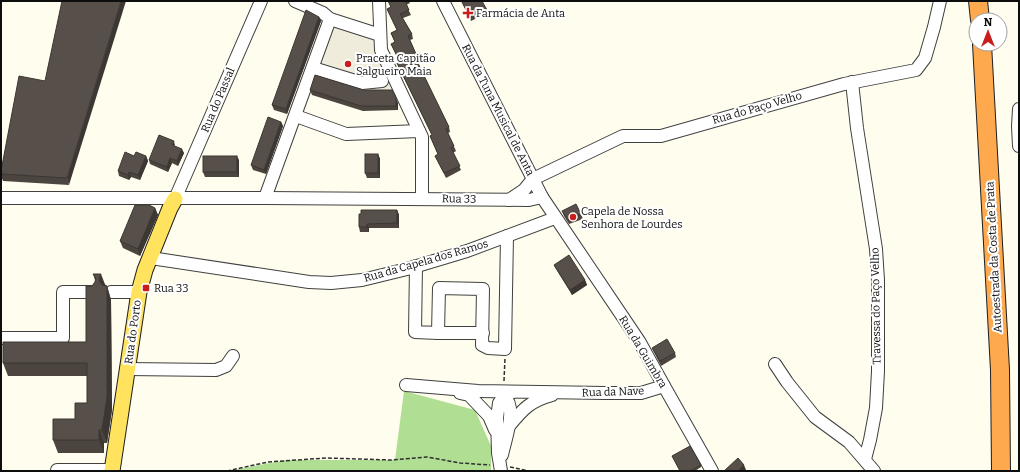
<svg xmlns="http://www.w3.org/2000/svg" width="1020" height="472" font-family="Bitter,serif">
  <rect width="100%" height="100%" fill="#fffdee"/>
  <polygon fill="#b0de93" points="404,391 475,410 491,446 491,471 228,471 286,460 395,460"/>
  <polygon fill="#f0ecdc" points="327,15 377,32 399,92 365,92 308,74"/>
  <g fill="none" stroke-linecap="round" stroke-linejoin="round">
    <defs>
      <g id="minor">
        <polyline points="295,1 323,13 330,19 380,35"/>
        <polyline points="379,1 381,50 422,137 422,199"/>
        <polyline points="443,1 542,197 639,341 664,386 712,471"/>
        <polyline points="313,68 362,83 382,81"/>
        <polyline points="852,82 857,128 876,249 878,280 878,371 876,408 870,440 865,459"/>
        <polyline points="296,116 346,134 419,131"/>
        <polyline points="1019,146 1018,126 1019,109"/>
        <polyline points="1,198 265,198 529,200 542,197"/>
        <polyline points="265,198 330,19"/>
        <polyline points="175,199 261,1"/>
        <polyline points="509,200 524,190 533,179 623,136 661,136 844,84 916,70 925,58 934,27 940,1"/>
        <polyline points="151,258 309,282 331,283 362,280 407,269 467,251 555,218"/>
        <polyline points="416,266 415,332 438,333 439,288 483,289 482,345 488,348 505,349 507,236"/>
        <polyline points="111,292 139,292"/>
        <polyline points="438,333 483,333"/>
        <polyline points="1,338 63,338 63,292 93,292"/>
        <polyline points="775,364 787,382 815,417 849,442 874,471"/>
        <polyline points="127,369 216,370 226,366 233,356"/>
        <polyline points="406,385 478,391 605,393 641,393 664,386"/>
        <polyline points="460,393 469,395 489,416 495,430"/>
        <path d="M 500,393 C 520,403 505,439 502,455"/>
        <path d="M 509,426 C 523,409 530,401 552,395"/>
        <polyline points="57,470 112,470"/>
        <polyline points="501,471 498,453 497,418 499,403 505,395 513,392"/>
      </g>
      <polyline id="major" points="112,471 139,292 145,270 170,208 175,199"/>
      <g id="highway">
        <polyline points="978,1 980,20"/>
        <polyline points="982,44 1000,370 1001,471"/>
      </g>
    </defs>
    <use href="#minor" stroke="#404040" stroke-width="14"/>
    <use href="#major" stroke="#1e1e1e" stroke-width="17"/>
    <use href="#highway" stroke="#1e1e1e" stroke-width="20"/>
    <g stroke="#2f2f2f" stroke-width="1.5" stroke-dasharray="4 2" stroke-linecap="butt">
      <polyline points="504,381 505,358"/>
      <polyline points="510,467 529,471"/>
      <polyline points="227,471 268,462 326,458 391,460 427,457 460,463 490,465"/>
    </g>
    <use href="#minor" stroke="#fff" stroke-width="12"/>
    <use href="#major" stroke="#ffe25e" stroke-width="15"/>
    <use href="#highway" stroke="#fea94d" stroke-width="18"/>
  </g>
  <g fill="#4b443f">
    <polygon points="388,1 409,1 410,3 406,5 411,15 403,18 412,34 413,39 410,40 418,58 416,60 449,127 450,132 448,133 456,151 453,153 461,170 446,178 435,156 438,155 430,136 432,135 399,68 397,63 400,62 391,44 395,42 391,33 397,30 387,9 391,7"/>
    <polygon points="462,2 487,10 489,15 480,18 479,17 471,21"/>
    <polygon points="319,17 321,21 287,114 274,110 272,105"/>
    <polygon points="45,81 69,185 3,181 1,176 1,171"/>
    <polygon points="310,90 398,103 398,110 363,111 312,95"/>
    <polygon points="281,122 283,126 266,174 253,170 251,165"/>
    <polygon points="175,146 184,153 178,166 172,163 168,172 150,164 149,160"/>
    <polygon points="378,154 380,159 380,178 367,178 365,173"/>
    <polygon points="146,156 148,161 140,180 131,177 129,180 119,176 118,171"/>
    <polygon points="239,160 239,177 205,177 203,172"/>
    <polygon points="155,208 158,215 140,256 123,248 120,241"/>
    <polygon points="397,210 399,215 399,228 369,228 369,232 360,232 359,227"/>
    <polygon points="562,211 581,214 583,219 569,224 564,216"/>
    <polygon points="554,265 585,280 587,285 572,295 556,269"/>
    <polygon points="93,274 107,286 111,300 112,410 107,443 104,443 104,453 58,453 53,440 75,419 87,403 87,376 8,376 3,363 86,342 92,286 95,282 95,280"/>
    <polygon points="652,348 675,353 676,357 661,366"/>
    <polygon points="672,456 701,465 701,467 695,471 680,471"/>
  </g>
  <g fill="#3d3733">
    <polygon points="121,1 126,1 69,185 67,178"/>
    <polygon points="319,17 321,21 287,114 286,109"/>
    <polygon points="396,98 398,103 398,110 396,106"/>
    <polygon points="281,122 283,126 266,174 264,170"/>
    <polygon points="174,141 175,146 172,145"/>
    <polygon points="182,149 184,153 178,166 177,161"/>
    <polygon points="378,154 380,159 380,178 378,173"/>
    <polygon points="146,156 148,161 140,180 138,175"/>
    <polygon points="237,156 239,160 239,177 237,172"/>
    <polygon points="170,158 172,163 168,172 167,167"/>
    <polygon points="129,172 131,177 129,180 128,175"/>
    <polygon points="155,208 158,215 140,256 138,249"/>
    <polygon points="397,210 399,215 399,228 397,223"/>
    <polygon points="367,224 369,228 369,232 367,227"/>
    <polygon points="101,274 106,287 104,292 100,282 99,278"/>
    <polygon points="585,280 587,285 572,295 570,290"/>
    <polygon points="107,286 111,300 112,410 107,443 102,430"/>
    <polygon points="99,430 104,443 104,453 99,440"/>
    <polygon points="744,465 746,470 745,471 738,471"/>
  </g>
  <g fill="#574f49" stroke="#3d3733">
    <polygon points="62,1 121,1 67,178 1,174 1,171 19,76 45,81"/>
    <polygon points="388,1 405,1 409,10 400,14 412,34 408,36 416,54 414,55 449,127 446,129 454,146 451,148 460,166 444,173 435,156 438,154 430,136 432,135 397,63 400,62 391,44 395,42 391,33 397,30 387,9 391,7"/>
    <polygon points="465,1 482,1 487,10 478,13 478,12 469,16 462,2"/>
    <polygon points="306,10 319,17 286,109 272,105"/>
    <polygon points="315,75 364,90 392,90 396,98 396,106 361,106 310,90"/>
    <polygon points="268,117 281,122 264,170 251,165"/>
    <polygon points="159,135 174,141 172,145 182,149 177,161 170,158 167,167 149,160"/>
    <polygon points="125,152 134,156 136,152 146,156 138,175 129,172 128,175 118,171"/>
    <rect x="365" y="154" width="13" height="19"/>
    <rect x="203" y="156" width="34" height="16"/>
    <polygon points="576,204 581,214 568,220 562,211"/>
    <polygon points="135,205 149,205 155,208 138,249 120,241"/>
    <polygon points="361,210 397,210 397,223 367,224 367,227 359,227 359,214 361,214"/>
    <polygon points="569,255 585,280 570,290 554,265"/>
    <polygon points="93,274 101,274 99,278 100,282 102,285 107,286 107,397 102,430 99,430 99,440 53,440 53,419 75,419 75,403 87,403 87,363 3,363 3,342 86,342 86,286 92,286 95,282 96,278"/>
    <polygon points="667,339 675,353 660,361 652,348"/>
    <polygon points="690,446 701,465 690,471 680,471 672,456"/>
    <polygon points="738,458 744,465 738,471 724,471"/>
  </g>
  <g fill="#c71e1c" stroke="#fff" stroke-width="1.5">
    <path d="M466 7h4v4h4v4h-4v4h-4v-4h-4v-4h4z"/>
    <circle cx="348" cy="64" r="4"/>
    <circle cx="573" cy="217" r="4"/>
    <rect x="142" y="284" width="8" height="8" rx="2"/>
  </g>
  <g text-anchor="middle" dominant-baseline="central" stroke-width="4" stroke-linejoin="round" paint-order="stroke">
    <g font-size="11" fill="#0d0d0d" stroke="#fff" text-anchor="start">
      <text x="476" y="13">Farmácia de Anta</text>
      <text x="356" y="58">Praceta Capitão<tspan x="356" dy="13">Salgueiro Maia</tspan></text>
      <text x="581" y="211">Capela de Nossa<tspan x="581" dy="13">Senhora de Lourdes</tspan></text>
      <text x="154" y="288">Rua 33</text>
    </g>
    <g font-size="11" fill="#0d0d0d" stroke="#fff">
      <text transform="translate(218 100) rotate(-67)">Rua do Passal</text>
      <text transform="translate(757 108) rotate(-16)">Rua do Paço Velho</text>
      <text transform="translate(498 110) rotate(63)">Rua da Tuna Musical de Anta</text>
      <text transform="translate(459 199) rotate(1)">Rua 33</text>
      <text transform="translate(994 257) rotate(-93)">Autoestrada da Costa de Prata</text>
      <text transform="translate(426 261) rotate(-16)">Rua da Capela dos Ramos</text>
      <text transform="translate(876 306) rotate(-91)">Travessa do Paço Velho</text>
      <text transform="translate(133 332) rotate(-82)">Rua do Porto</text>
      <text transform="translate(643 352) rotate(59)">Rua da Guimbra</text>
      <text transform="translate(613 392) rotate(-2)">Rua da Nave</text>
    </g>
  </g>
  <rect width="1020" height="472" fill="none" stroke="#0d0d0d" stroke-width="4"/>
  <g transform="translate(988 32)"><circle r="19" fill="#ffffff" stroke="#9e9e9e"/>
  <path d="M0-3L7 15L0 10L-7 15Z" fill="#c71e1c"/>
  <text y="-6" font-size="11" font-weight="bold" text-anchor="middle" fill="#0d0d0d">N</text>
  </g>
</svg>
